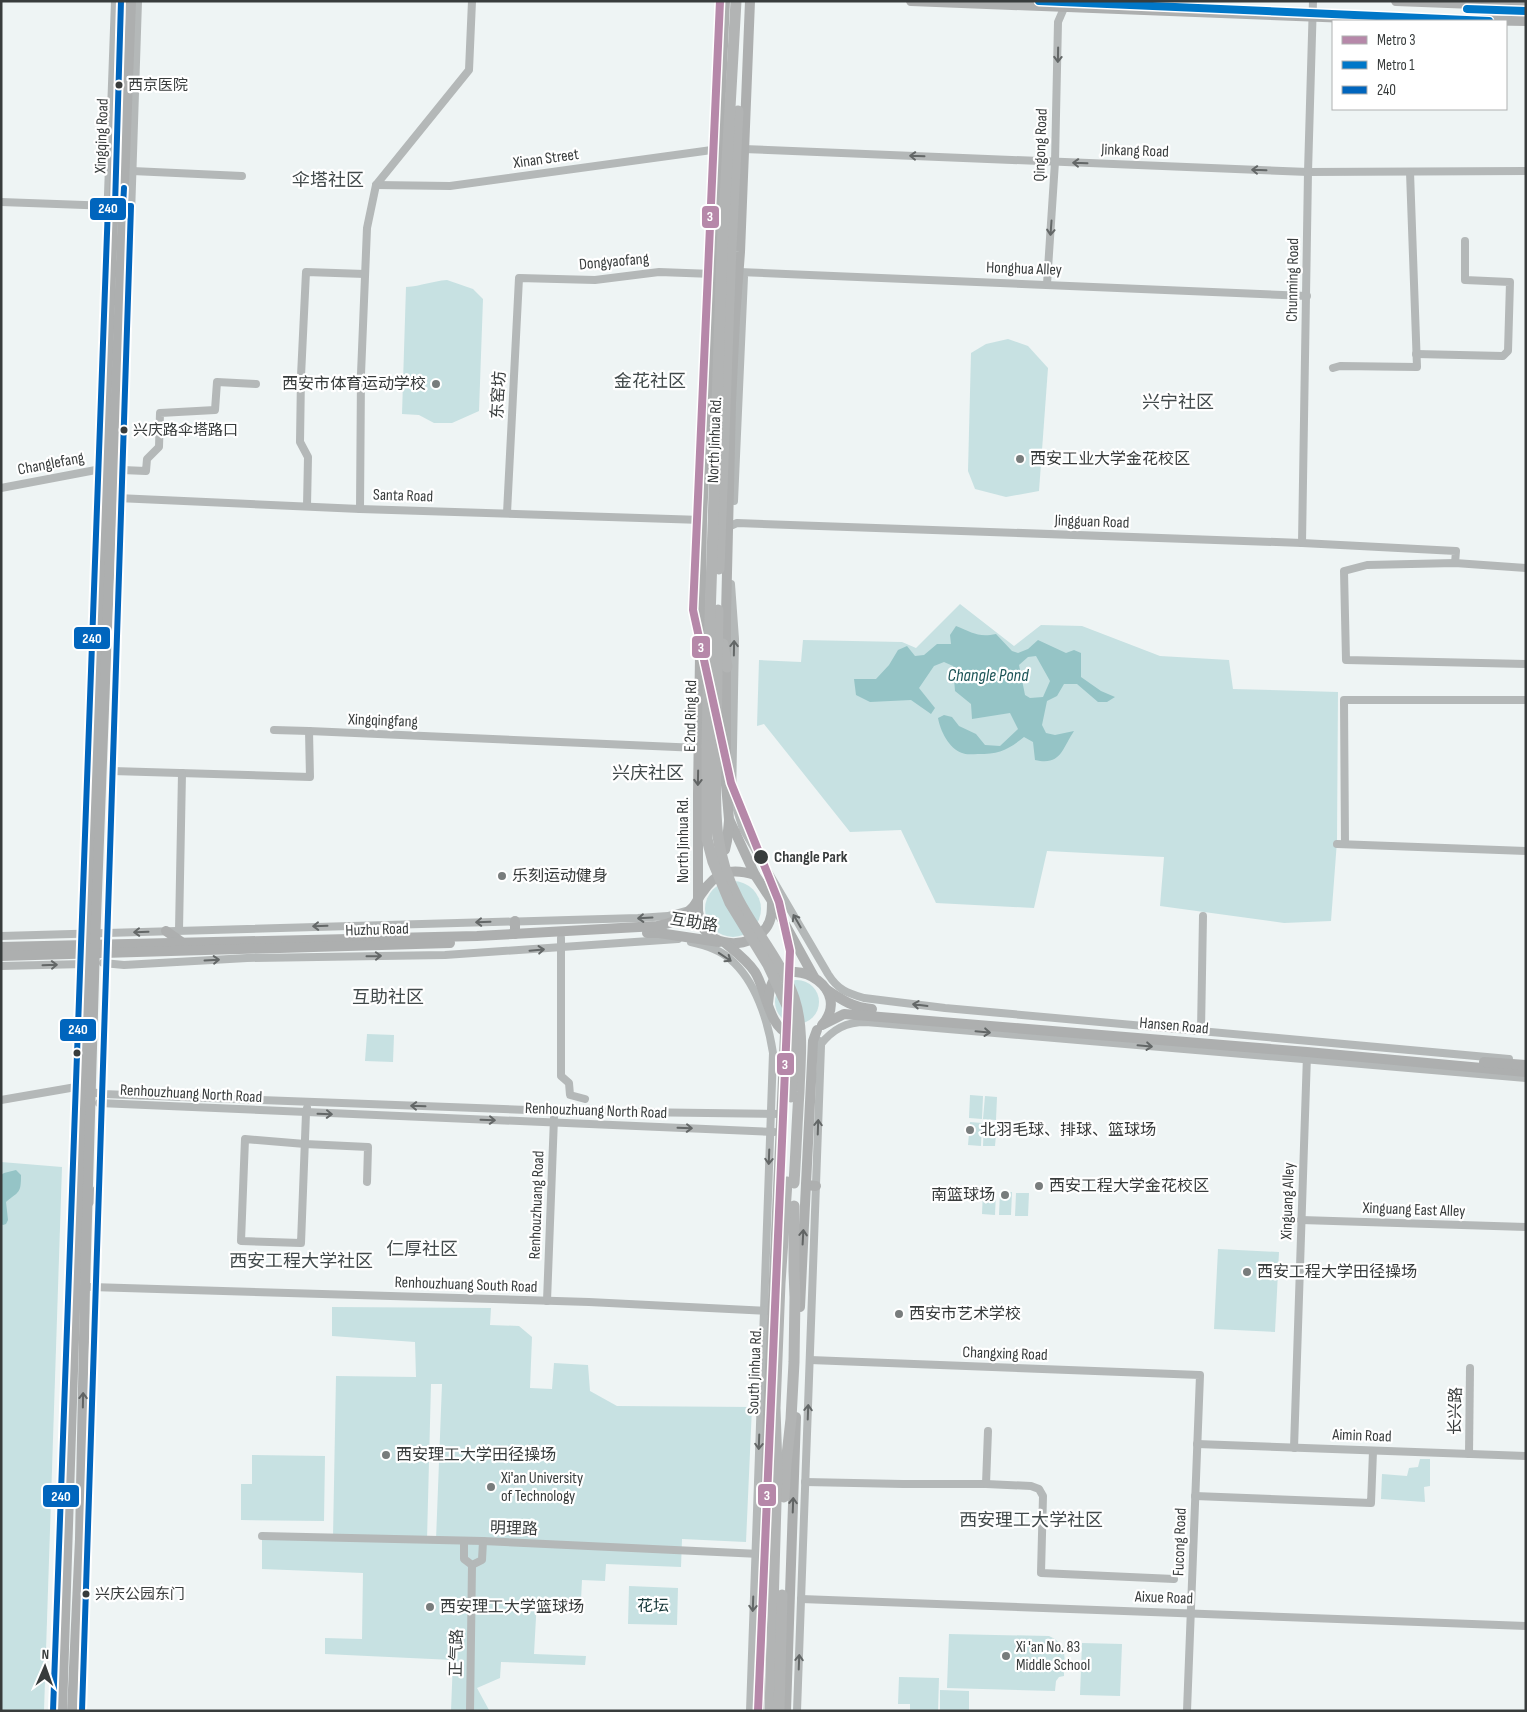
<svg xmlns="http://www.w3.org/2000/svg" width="1527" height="1712" font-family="'Sofia Sans Condensed','Noto Sans SC',sans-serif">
  <rect width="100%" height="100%" fill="#eef4f4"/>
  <g fill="#c7e1e2">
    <path d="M 447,280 L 473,289 L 483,299 L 479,411 L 452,423 L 434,423 L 419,415 L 402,414 L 406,287 C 422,286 432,281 447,280 Z"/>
    <polygon points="1008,339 1028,346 1048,368 1039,491 1006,497 975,489 968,471 971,353 986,344"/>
    <polygon points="960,604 1014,646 1041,625 1082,626 1160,656 1229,660 1233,689 1338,692 1337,841 1331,921 1284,923 1160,906 1164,857 1047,851 1034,908 936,903 901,830 850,832 764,724 757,726 759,660 801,662 803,640 902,642 916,648"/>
    <circle cx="733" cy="909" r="28"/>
    <circle cx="797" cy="1002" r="22"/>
    <polygon points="367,1034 394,1035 393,1062 365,1061"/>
    <polygon points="970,1095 983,1096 982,1119 969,1118"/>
    <polygon points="985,1096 997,1097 996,1120 983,1119"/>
    <polygon points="970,1122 982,1123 981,1146 968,1145"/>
    <polygon points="984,1123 997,1123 995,1146 983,1146"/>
    <polygon points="1,1162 62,1167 44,1711 1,1711"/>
    <polygon points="983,1191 996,1192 995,1215 982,1214"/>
    <polygon points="1000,1192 1012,1192 1011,1215 999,1215"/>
    <polygon points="1016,1193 1029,1193 1028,1216 1015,1216"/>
    <polygon points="1218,1249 1279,1252 1275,1332 1214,1329"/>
    <polygon points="332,1307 491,1308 490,1325 519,1326 532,1337 530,1388 552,1389 554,1363 588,1365 590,1391 617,1406 752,1407 746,1542 682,1539 681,1567 606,1564 605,1581 582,1580 581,1600 537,1599 534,1654 586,1656 585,1665 501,1662 500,1678 477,1688 489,1710 493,1711 451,1711 453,1660 325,1654 325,1638 362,1639 363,1573 262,1569 262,1536 552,1545 436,1540 442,1384 431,1384 427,1540 333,1537 336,1376 416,1377 415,1342 332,1336"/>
    <polygon points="252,1455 325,1456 324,1521 241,1520 241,1484 252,1484"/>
    <polygon points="1420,1459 1430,1459 1430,1486 1424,1487 1425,1502 1381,1499 1382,1474 1407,1476 1409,1468 1418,1467"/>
    <polygon points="629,1586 678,1588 677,1625 628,1624"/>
    <path d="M 949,1634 L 1049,1636 C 1069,1645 1064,1657 1064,1676 L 1059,1677 L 1056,1681 L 1055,1691 L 947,1688 Z"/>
    <polygon points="1082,1643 1122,1644 1120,1696 1080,1695"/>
    <polygon points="899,1677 939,1678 938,1711 910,1711 910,1704 898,1704"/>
    <polygon points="940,1690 969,1691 969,1711 940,1711"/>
  </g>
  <g fill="#95c4c6" fill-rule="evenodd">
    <path d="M 956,626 C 972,632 978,638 996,634 L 1012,651 L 1018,653 L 1028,649 L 1038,640 L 1066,653 L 1074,650 L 1081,653 L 1081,677 L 1101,691 L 1115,697 L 1107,702 L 1098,702 L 1077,684 L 1064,684 L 1057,696 L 1047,701 L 1042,725 L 1046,733 L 1055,735 L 1074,731 C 1062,749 1061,766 1035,760 L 1033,742 L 1024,737 C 1008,750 999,754 978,754 C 973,754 966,755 962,753 C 949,749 940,730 938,718 L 944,715 L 952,717 L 959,726 L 976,734 L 985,745 L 1000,746 L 1018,729 L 1010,713 L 972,719 L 971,704 L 955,691 L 953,666 L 944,662 L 934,666 L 919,688 L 935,708 L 931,714 L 911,700 L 870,702 L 856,695 L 854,679 L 876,679 L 889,665 L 898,650 L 907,646 L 915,656 L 924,655 L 937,644 L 951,644 L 950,635 ZM 1036,656 L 1050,681 L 1043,697 L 1030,698 L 1025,695 L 1019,665 L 1028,657 Z"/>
    <path d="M 16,1170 L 21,1175 C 21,1194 19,1191 6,1202 L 8,1220 L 6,1224 L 3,1225 L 1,1224 L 1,1175 L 4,1173 Z"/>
  </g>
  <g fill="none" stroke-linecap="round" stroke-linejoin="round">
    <g stroke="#b4b8b8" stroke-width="8">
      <polyline points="743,149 1308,172 1526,171"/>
      <polyline points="132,171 242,176"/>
      <polyline points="376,185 450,186 719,149"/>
      <polyline points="1,202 112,206"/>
      <polyline points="739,272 1307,296"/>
      <polyline points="1047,284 1055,162 1058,22 1064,8"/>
      <polyline points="1416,354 1503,356 1508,351 1510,282 1465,280 1465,241"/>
      <polyline points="1333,368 1340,366 1417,367 1410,172"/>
      <polyline points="122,470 146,471 147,459 159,447 160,413 215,410 217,382 256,384"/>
      <polyline points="1,488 101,469"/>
      <polyline points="117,498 360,509 702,520"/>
      <polyline points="734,501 744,277 739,272"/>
      <polyline points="307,506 308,457 300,442 301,376 306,272 365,274"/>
      <polyline points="360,509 361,374 367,228 376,185 469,70 472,1"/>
      <polyline points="507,513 519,278 595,280 659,272 713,274"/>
      <polyline points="728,527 737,523 1302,543 1456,551 1455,563"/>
      <polyline points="1302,543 1308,172 1313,1"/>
      <polyline points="1526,568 1455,563 1367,565 1344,571 1346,660 1526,664"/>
      <polyline points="731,584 735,639 732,800"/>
      <polyline points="274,730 309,731"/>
      <polyline points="112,771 310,777 309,731 699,748"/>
      <path d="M 733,797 L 743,829 L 828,974 C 838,990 847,993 864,998 L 945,1008 L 1509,1059"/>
      <polyline points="1337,844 1526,851"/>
      <polyline points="1345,844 1344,700 1526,700"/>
      <polyline points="179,930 182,773"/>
      <polyline points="1,936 638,918 668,916 689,910"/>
      <polyline points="561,938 561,1076 569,1083 570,1095 585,1099"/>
      <path d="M 691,942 C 705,945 720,950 730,959 C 756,981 768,1021 773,1053 L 750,1711"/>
      <polyline points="103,963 124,965 247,958 445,955 678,939"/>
      <polyline points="1,966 84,964"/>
      <polyline points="1201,1031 1203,916"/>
      <path d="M 820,1045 C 833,1029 846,1022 866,1022 L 1526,1078"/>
      <polyline points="86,1091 102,1094 554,1111 781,1114"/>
      <polyline points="1,1100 76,1087"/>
      <polyline points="99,1103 774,1132"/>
      <polyline points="307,1108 306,1113 301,1243 241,1241 245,1139 305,1144 368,1147 367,1182"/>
      <polyline points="1301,1220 1526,1227"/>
      <polyline points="91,1287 589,1302 769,1311"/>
      <polyline points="547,1301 554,1118"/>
      <polyline points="810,1360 1200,1375 1187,1711"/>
      <polyline points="1197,1444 1526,1456"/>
      <polyline points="1294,1448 1307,1055"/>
      <polyline points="1469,1454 1470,1368"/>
      <polyline points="805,1482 903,1484 986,1484 1031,1486 1039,1489 1043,1496 1041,1573 1174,1579"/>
      <polyline points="986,1484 988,1431"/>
      <polyline points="1195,1496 1371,1503 1373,1451"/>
      <polyline points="262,1536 483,1541 760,1554"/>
      <polyline points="464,1541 464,1559 472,1565 482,1560 483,1541"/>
      <polyline points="801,1599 1526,1626"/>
      <polyline points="53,1711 115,1"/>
      <polyline points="82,1711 138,1"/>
      <polyline points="470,1711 472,1565"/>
      <polyline points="797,1711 821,1046 819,1041"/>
    </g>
    <g stroke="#adafaf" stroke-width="10">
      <path d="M 725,1 L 702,520 L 698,794 L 698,911 C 699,916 700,922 702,926 C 715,949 751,948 766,928 C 772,920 772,911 772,901"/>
      <polyline points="750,1 740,252 735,319 731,403 726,615 726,785 729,819 755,875 772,901 814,977"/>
      <polyline points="911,1 1349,18 1526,21"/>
      <polyline points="1396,1 1526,6"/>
      <polyline points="716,853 725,850 727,841 729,821"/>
      <polyline points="515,921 515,934"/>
      <polyline points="166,931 183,943"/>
      <polyline points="647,933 659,933 719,942"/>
      <path d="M 725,943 C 736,952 747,960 755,972 C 766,989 769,1029 790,1034"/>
      <path d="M 1,947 L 477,936 L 657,926 C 670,924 682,919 691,909 C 696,905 698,898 702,893 C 716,872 730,867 755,875"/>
      <polyline points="1,956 450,943"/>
      <path d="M 827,990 C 842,1000 854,1008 872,1009"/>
      <path d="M 768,1003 C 769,996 769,986 774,980 C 797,956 851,990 823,1024"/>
      <polyline points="822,1025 844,1014 1307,1052 1526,1072"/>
      <polyline points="1484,1062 1526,1065"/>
      <polyline points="806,1185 816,1186"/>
      <polyline points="88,1203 99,1188"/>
      <polyline points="800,1307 813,1041 817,1030"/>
      <path d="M 62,1711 C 71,1453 78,1195 87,938 C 97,625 112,313 121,1"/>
      <polyline points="72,1711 80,1539 85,1287 95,945 131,1"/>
      <polyline points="759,1711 768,1414 785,1033"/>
      <polyline points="786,1711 796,1417"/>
    </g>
    <g stroke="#b2b4b4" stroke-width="11">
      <polyline points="719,569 731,247 738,111"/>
      <polyline points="723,644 727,667"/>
      <polyline points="716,744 718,610"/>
      <polyline points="707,746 709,649 722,250 736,1"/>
      <polyline points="784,1497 786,1464 791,1419 794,1362 795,1297 794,1271 794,1206"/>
      <polyline points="770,1711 777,1468 775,1408 780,1283 787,1182"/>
      <polyline points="779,1711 782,1595"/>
    </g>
    <g stroke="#b2b4b4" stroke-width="11">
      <path d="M 716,744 C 716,800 710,847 738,899 C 755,932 782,962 794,998 C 804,1028 800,1061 799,1092 C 797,1122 796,1153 794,1183"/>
      <polyline points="707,746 707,839 713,862 730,903 768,965 789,1010 793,1040 791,1097"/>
    </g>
    <defs>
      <g id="bus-1">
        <polyline points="53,1711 108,206 115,206 121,1"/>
        <polyline points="82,1711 131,206 123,206 124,188"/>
      </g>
    </defs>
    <use href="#bus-1" stroke="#fff" stroke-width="10"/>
    <use href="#bus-1" stroke="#0065bd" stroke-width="6"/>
    <defs>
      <polyline id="metro-1" points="720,1 693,610 731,783 779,902 790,951 758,1711"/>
      <g id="metro-2">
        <polyline points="1039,1 1489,21"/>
        <polyline points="1467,9 1526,11"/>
      </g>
    </defs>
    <use href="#metro-1" stroke="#fff" stroke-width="11"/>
    <use href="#metro-2" stroke="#fff" stroke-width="11"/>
    <use href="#metro-1" stroke="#b688a9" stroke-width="8"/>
    <use href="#metro-2" stroke="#0077c8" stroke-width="8"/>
  </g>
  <defs><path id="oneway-shaft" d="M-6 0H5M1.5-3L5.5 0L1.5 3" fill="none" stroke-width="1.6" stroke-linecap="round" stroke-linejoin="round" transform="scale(1.25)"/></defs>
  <g stroke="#636767">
    <use href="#oneway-shaft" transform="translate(1058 55) rotate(91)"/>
    <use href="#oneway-shaft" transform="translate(917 156) rotate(-178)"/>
    <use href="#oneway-shaft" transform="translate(1080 163) rotate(-178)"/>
    <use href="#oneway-shaft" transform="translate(1259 170) rotate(-178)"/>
    <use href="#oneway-shaft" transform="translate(1051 228) rotate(94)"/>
    <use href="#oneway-shaft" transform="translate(734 648) rotate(-89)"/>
    <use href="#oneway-shaft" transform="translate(645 918) rotate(177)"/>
    <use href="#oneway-shaft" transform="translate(797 921) rotate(-120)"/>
    <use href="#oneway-shaft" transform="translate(483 922) rotate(178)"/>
    <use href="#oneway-shaft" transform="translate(320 926) rotate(178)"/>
    <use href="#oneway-shaft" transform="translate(141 932) rotate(178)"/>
    <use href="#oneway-shaft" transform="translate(537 950) rotate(-5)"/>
    <use href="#oneway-shaft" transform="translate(374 956) rotate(-1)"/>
    <use href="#oneway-shaft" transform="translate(725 957) rotate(34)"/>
    <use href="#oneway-shaft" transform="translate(212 960) rotate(-3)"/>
    <use href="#oneway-shaft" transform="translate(50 965) rotate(-2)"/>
    <use href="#oneway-shaft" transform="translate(920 1005) rotate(-173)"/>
    <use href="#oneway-shaft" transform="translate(983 1032) rotate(5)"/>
    <use href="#oneway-shaft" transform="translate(1145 1046) rotate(5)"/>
    <use href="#oneway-shaft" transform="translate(418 1106) rotate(-178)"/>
    <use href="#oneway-shaft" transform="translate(325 1114) rotate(2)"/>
    <use href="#oneway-shaft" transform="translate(488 1120) rotate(2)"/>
    <use href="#oneway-shaft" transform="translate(818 1127) rotate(-88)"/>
    <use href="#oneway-shaft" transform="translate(685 1128) rotate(2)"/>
    <use href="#oneway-shaft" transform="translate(769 1157) rotate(92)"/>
    <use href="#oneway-shaft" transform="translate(808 1412) rotate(-88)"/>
    <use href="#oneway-shaft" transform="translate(759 1442) rotate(92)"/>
    <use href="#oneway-shaft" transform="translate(753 1604) rotate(92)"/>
    <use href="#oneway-shaft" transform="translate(799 1662) rotate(-88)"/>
  </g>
  <g stroke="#616464">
    <use href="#oneway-shaft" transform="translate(698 778) rotate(91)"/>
    <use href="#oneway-shaft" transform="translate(803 1237) rotate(-87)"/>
    <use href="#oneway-shaft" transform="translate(83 1400) rotate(-89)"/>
    <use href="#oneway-shaft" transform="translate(793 1505) rotate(-88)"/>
  </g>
  <g fill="#383c3c" stroke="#fff" stroke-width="2">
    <circle cx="119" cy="85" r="4.5"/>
    <circle cx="124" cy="430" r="4.5"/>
    <circle cx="761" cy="857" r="8"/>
    <circle cx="77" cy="1053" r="4.5"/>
    <circle cx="86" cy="1594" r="4.5"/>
  </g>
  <g fill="#787c7c" stroke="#fff" stroke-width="2">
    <circle cx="436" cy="384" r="5"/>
    <circle cx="1020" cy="459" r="5"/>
    <circle cx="502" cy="876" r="5"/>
    <circle cx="970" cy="1130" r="5"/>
    <circle cx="1039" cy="1186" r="5"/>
    <circle cx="1005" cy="1195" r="5"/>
    <circle cx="1247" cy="1272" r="5"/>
    <circle cx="899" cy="1314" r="5"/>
    <circle cx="386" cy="1455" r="5"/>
    <circle cx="491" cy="1487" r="5"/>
    <circle cx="430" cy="1607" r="5"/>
    <circle cx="1006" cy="1656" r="5"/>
  </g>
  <g text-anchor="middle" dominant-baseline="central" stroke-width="4.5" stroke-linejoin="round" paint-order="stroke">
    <g font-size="15" fill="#383c3c" stroke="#fff" text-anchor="start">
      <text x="128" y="85">西京医院</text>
      <text x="133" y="430">兴庆路伞塔路口</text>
      <text x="95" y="1594">兴庆公园东门</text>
    </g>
    <g font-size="16" fill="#383c3c" stroke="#fff">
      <text transform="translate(102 136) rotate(-88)">Xingqing Road</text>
      <text transform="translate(1041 145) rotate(-88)">Qingong Road</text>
      <text transform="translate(1135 151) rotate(2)">Jinkang Road</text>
      <text transform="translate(546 159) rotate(-8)">Xinan Street</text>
      <text transform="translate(614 262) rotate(-5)">Dongyaofang</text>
      <text transform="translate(1024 269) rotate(2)">Honghua Alley</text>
      <text transform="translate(1293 280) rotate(-89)">Chunming Road</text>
      <text transform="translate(499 395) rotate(-87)">东窑坊</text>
      <text transform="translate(715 440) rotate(-88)">North Jinhua Rd.</text>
      <text transform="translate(51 464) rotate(-11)">Changlefang</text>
      <text transform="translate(403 496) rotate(2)">Santa Road</text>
      <text transform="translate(1092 522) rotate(2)">Jingguan Road</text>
      <text transform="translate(691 716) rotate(-89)">E 2nd Ring Rd</text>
      <text transform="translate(383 721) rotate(2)">Xingqingfang</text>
      <text transform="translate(683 840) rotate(-90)">North Jinhua Rd.</text>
      <text transform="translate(694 923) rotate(9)">互助路</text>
      <text transform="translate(377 930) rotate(-2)">Huzhu Road</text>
      <text transform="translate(1174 1026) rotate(5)">Hansen Road</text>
      <text transform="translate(191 1094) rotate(3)">Renhouzhuang North Road</text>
      <text transform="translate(596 1111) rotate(2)">Renhouzhuang North Road</text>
      <text transform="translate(1288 1201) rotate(-88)">Xinguang Alley</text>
      <text transform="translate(537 1205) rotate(-88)">Renhouzhuang Road</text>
      <text transform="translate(1414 1210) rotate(2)">Xinguang East Alley</text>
      <text transform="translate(466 1285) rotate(2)">Renhouzhuang South Road</text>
      <text transform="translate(1005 1354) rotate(2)">Changxing Road</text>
      <text transform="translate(755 1371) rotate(-88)">South Jinhua Rd.</text>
      <text transform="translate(1456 1411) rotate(-89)">长兴路</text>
      <text transform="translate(1362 1436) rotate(2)">Aimin Road</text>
      <text transform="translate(514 1529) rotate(2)">明理路</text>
      <text transform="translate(1180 1542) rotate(-88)">Fucong Road</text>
      <text transform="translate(1164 1598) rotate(2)">Aixue Road</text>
      <text transform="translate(457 1653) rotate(-89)">正气路</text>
    </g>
    <g font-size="16" fill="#383c3c" stroke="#fff" text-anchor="start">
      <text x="426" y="384" text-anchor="end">西安市体育运动学校</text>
      <text x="1030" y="459">西安工业大学金花校区</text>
      <text x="512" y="876">乐刻运动健身</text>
      <text x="980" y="1130">北羽毛球、排球、篮球场</text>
      <text x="1049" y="1186">西安工程大学金花校区</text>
      <text x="995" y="1195" text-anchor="end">南篮球场</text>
      <text x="1257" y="1272">西安工程大学田径操场</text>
      <text x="909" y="1314">西安市艺术学校</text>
      <text x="396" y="1455">西安理工大学田径操场</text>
      <text x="501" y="1478">Xi'an University<tspan x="501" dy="18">of Technology</tspan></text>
      <text x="440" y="1607">西安理工大学篮球场</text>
      <text x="1016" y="1647">Xi 'an No. 83<tspan x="1016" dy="18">Middle School</tspan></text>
    </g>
    <g font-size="16" font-weight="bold" fill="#383c3c" stroke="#fff" text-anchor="start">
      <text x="774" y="857">Changle Park</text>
    </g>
    <g font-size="16" fill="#163738" stroke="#fff">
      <text x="653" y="1606">花坛</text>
    </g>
    <g font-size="18" fill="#424a4b" stroke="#fff">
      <text x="328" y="180">伞塔社区</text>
      <text x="650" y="381">金花社区</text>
      <text x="1178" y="402">兴宁社区</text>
      <text x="648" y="773">兴庆社区</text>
      <text x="388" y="997">互助社区</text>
      <text x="422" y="1249">仁厚社区</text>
      <text x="301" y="1261">西安工程大学社区</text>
      <text x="1031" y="1520">西安理工大学社区</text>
    </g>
    <g font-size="18" font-style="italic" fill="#1c5457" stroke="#fff">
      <text x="988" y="675">Changle Pond</text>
    </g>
  </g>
  <g stroke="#fff" stroke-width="2">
    <rect x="89" y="197" width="38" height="24" rx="5" fill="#0065bd"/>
    <rect x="701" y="205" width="19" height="24" rx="5" fill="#b688a9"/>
    <rect x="73" y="626" width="38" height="24" rx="5" fill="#0065bd"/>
    <rect x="691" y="635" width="20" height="24" rx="5" fill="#b688a9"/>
    <rect x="59" y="1018" width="38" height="24" rx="5" fill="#0065bd"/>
    <rect x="776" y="1052" width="19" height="24" rx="5" fill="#b688a9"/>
    <rect x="757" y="1483" width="20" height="24" rx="5" fill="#b688a9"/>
    <rect x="42" y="1484" width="38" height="24" rx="5" fill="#0065bd"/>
  </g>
  <g font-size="14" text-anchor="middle" font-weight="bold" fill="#fff">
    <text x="108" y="213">240</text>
    <text x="710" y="221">3</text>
    <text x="92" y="643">240</text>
    <text x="701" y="652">3</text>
    <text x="78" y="1034">240</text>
    <text x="785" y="1069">3</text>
    <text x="767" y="1500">3</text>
    <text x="61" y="1501">240</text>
  </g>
  <rect width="1527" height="1712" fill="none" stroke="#383c3c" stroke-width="5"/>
  <rect x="1332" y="20" width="175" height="90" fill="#ffffff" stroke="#afb1b1"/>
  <rect x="1342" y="36" width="25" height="8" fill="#b688a9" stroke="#afb1b1"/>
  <text x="1377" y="45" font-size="15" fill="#383c3c">Metro 3</text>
  <rect x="1342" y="61" width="25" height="8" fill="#0077c8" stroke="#afb1b1"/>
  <text x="1377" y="70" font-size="15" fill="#383c3c">Metro 1</text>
  <rect x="1342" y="86" width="25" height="8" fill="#0065bd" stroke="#afb1b1"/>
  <text x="1377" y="95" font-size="15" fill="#383c3c">240</text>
  <g transform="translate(45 1667) rotate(2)" stroke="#ffffff" stroke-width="4" paint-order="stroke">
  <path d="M0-4L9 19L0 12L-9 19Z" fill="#383c3c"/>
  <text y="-8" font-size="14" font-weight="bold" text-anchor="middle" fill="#383c3c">N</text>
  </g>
</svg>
